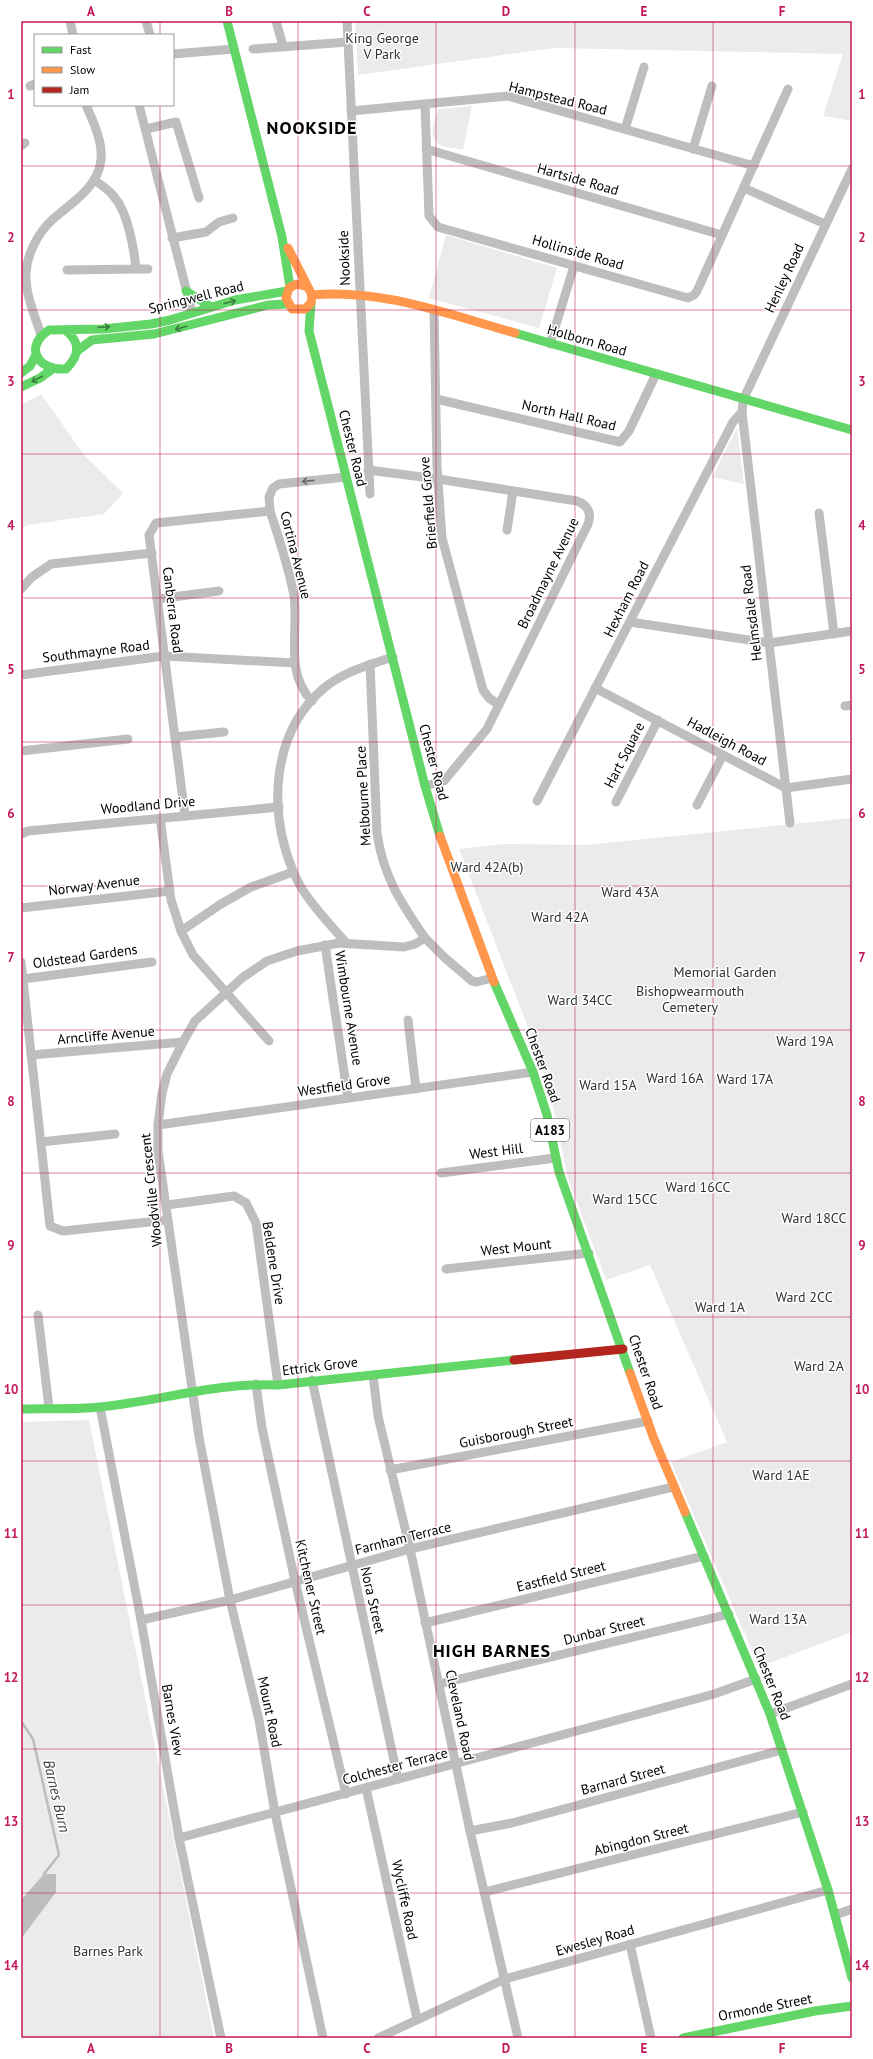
<svg xmlns="http://www.w3.org/2000/svg" width="873" height="2059" font-family="'PT Sans',sans-serif">
  <rect width="100%" height="100%" fill="#fff"/>
  <g fill="#ebebeb">
    <polygon points="355,21 852,21 852,121 823,116 843,54 554,48 358,75"/>
    <path d="M 472,106 L 463,150 C 456,148 446,148 440,145 C 427,137 434,119 439,109 Z"/>
    <polygon points="446,235 557,268 539,328 429,298"/>
    <polygon points="41,394 84,455 123,493 104,514 27,525 21,530 21,405"/>
    <polygon points="737,428 744,484 712,477"/>
    <polygon points="852,818 852,1632 759,1667 671,1462 727,1442 650,1265 606,1280 568,1178 551,1098 539,1056 459,849 504,844 585,845"/>
    <polygon points="89,1420 214,2038 21,2038 21,1422"/>
  </g>
  <polygon fill="#bdbdbd" points="44,1874 56,1874 56,1892 21,1939 21,1900"/>
  <g fill="none" stroke-linecap="round" stroke-linejoin="round">
    <polyline stroke="#bdbdbd" stroke-width="2.5" points="21,1721 33,1739 59,1855 44,1874"/>
    <g stroke="#bebebe" stroke-width="9">
      <polyline points="70,21 73,35"/>
      <polyline points="146,21 150,35"/>
      <polyline points="276,21 283,46"/>
      <polyline points="347,21 370,494"/>
      <polyline points="253,49 348,42"/>
      <polyline points="173,54 234,49"/>
      <polyline points="30,86 35,84"/>
      <polyline points="425,104 429,216 438,227 688,298 694,295 697,291 788,89"/>
      <polyline points="139,105 192,312"/>
      <polyline points="351,111 508,96 754,166"/>
      <polyline points="146,129 176,122 199,198"/>
      <polyline points="625,129 644,67"/>
      <polyline points="21,146 25,143"/>
      <polyline points="426,149 722,235"/>
      <polyline points="693,149 712,86"/>
      <polyline points="744,188 825,224"/>
      <polyline points="172,238 206,232 219,222 233,218"/>
      <polyline points="136,269 148,269"/>
      <path d="M 67,270 L 136,269 C 134,249 128,213 115,198 C 110,190 101,185 94,180"/>
      <polyline points="434,310 437,467 442,538 483,690 489,698 499,705"/>
      <path d="M 41,335 C 35,316 25,294 26,273 C 27,254 38,233 52,220 C 71,203 98,188 101,160 C 103,142 93,121 86,105"/>
      <polyline points="550,344 574,266"/>
      <polyline points="436,399 620,442 629,431 656,374"/>
      <path d="M 368,470 L 438,479 L 577,501 C 588,505 592,513 588,524 L 487,729 L 444,781 L 425,786"/>
      <polyline points="819,513 834,634"/>
      <polyline points="507,530 513,491"/>
      <polyline points="21,589 32,577 51,564 152,553"/>
      <polyline points="157,599 219,591"/>
      <polyline points="630,622 769,643 852,631"/>
      <path d="M 370,664 L 377,833 C 383,876 401,903 425,938"/>
      <polyline points="21,675 164,656 295,663"/>
      <polyline points="595,688 786,788 852,779"/>
      <path d="M 312,701 C 284,673 299,631 294,596 C 289,568 279,538 270,511 L 269,497 L 273,488 L 279,484 L 346,477"/>
      <polyline points="845,706 852,705"/>
      <polyline points="175,737 224,732"/>
      <polyline points="21,751 128,739"/>
      <polyline points="537,801 733,422 742,412"/>
      <polyline points="616,802 658,720"/>
      <polyline points="697,805 723,755"/>
      <polyline points="185,816 149,535 156,523 270,511"/>
      <polyline points="160,818 171,900 181,931 193,955 269,1041"/>
      <polyline points="790,823 742,412 743,400 852,169"/>
      <polyline points="21,834 28,831 279,807"/>
      <polyline points="21,908 170,891"/>
      <polyline points="181,931 221,904 251,887 293,872"/>
      <path d="M 347,944 C 329,923 303,897 293,871 C 268,811 271,733 324,688 C 343,672 369,665 393,657"/>
      <polyline points="325,945 348,1098"/>
      <polyline points="21,962 50,1226 63,1231 168,1220"/>
      <polyline points="23,979 152,962"/>
      <polyline points="408,1020 416,1089"/>
      <polyline points="31,1055 183,1042"/>
      <polyline points="158,1125 533,1072"/>
      <polyline points="41,1142 115,1134"/>
      <polyline points="441,1173 555,1158"/>
      <polyline points="167,1205 234,1196 246,1203 256,1223 278,1385"/>
      <polyline points="446,1269 589,1253"/>
      <polyline points="38,1315 49,1408"/>
      <polyline points="373,1375 378,1416 410,1549 470,1831 518,2038"/>
      <polyline points="312,1380 398,1779"/>
      <polyline points="256,1384 262,1428 295,1581 346,1794"/>
      <polyline points="100,1407 141,1620 179,1838 221,2038"/>
      <polyline points="390,1470 648,1421"/>
      <polyline points="141,1620 230,1600 410,1549 673,1487"/>
      <polyline points="425,1623 704,1556"/>
      <polyline points="439,1684 729,1614"/>
      <polyline points="770,1714 852,1684"/>
      <polyline points="366,1788 417,2019"/>
      <polyline points="470,1831 512,1823 782,1750"/>
      <polyline points="179,1838 714,1694 756,1679"/>
      <polyline points="485,1892 803,1812"/>
      <polyline points="835,1915 852,1909"/>
      <polyline points="630,1944 651,2038"/>
      <polyline points="323,2038 275,1813 259,1720 230,1600 199,1437 158,1151 158,1125 162,1093 167,1074 183,1042 195,1021 242,978 267,961 297,951 339,943 404,947 415,944 425,938 444,957 472,981 477,982 492,978"/>
      <polyline points="378,2038 505,1979 828,1890"/>
    </g>
    <g stroke="#63d668" stroke-width="9">
      <polyline points="227,21 282,237 290,287"/>
      <polyline points="186,291 211,307"/>
      <polyline points="311,303 309,331 425,786 440,836"/>
      <path d="M 65,330 C 81,342 80,355 66,369 C 38,371 23,347 49,330 L 103,329 L 151,324 L 170,320 L 235,300 L 287,291"/>
      <polyline points="515,333 852,430"/>
      <polyline points="77,351 92,340 154,334 268,305 287,304"/>
      <polyline points="21,373 30,366 36,355"/>
      <polyline points="21,387 40,378 51,370"/>
      <polyline points="494,982 533,1072 547,1115 559,1172 630,1373"/>
      <path d="M 21,1409 C 47,1408 74,1410 100,1407 C 160,1401 218,1382 278,1385 L 514,1360"/>
      <polyline points="685,1512 770,1714 828,1890 852,1978"/>
      <polyline points="683,2038 815,2011 852,2006"/>
    </g>
    <g stroke="#ff974d" stroke-width="9">
      <polyline points="288,248 312,295 311,303 305,309 292,309 286,298 289,288 297,284 308,287"/>
      <path d="M 312,295 C 381,288 450,315 515,333"/>
      <polyline points="440,836 494,982"/>
      <polyline points="630,1373 654,1439 685,1512"/>
    </g>
    <polyline stroke="#b3261e" stroke-width="9" points="514,1360 623,1349"/>
  </g>
  <defs><path id="oneway-shaft" d="M-6 0H5M1.5-3L5.5 0L1.5 3" fill="none" stroke-width="1.6" stroke-linecap="round" stroke-linejoin="round"/></defs>
  <g stroke="#3b803e">
    <use href="#oneway-shaft" transform="translate(230 302) rotate(-14)"/>
    <use href="#oneway-shaft" transform="translate(104 327) rotate(-4)"/>
    <use href="#oneway-shaft" transform="translate(181 328) rotate(164)"/>
    <use href="#oneway-shaft" transform="translate(37 379) rotate(153)"/>
  </g>
  <use stroke="#686868" href="#oneway-shaft" transform="translate(308 481) rotate(174)"/>
  <path fill="none" stroke="#c2185b" stroke-width="1" stroke-opacity="0.55" d="M 160,21 L 160,35M 298,21 L 298,2038M 436,21 L 436,2038M 575,21 L 575,2038M 713,21 L 713,2038M 160,105 L 160,2038M 21,166 L 852,166M 21,310 L 852,310M 21,454 L 852,454M 21,598 L 852,598M 21,742 L 852,742M 21,886 L 852,886M 21,1030 L 852,1030M 21,1173 L 852,1173M 21,1317 L 852,1317M 21,1461 L 852,1461M 21,1605 L 852,1605M 21,1749 L 852,1749M 21,1893 L 852,1893"/>
  <g text-anchor="middle" dominant-baseline="central" stroke-width="3" stroke-linejoin="round" paint-order="stroke">
    <rect fill="#fff" stroke="#4c4c4c" stroke-width="1" x="531" y="1119" width="38" height="22" rx="3"/>
    <g font-size="13" font-weight="bold" fill="#000">
      <text x="550" y="1130">A183</text>
    </g>
    <g font-size="14" fill="#313131" stroke="#fff">
      <text x="382" y="38">King George<tspan x="382" dy="16">V Park</tspan></text>
      <text x="487" y="867">Ward 42A(b)</text>
      <text x="630" y="892">Ward 43A</text>
      <text x="560" y="917">Ward 42A</text>
      <text x="725" y="972">Memorial Garden</text>
      <text x="690" y="991">Bishopwearmouth<tspan x="690" dy="16">Cemetery</tspan></text>
      <text x="580" y="1000">Ward 34CC</text>
      <text x="805" y="1041">Ward 19A</text>
      <text x="675" y="1078">Ward 16A</text>
      <text x="745" y="1079">Ward 17A</text>
      <text x="608" y="1085">Ward 15A</text>
      <text x="698" y="1187">Ward 16CC</text>
      <text x="625" y="1199">Ward 15CC</text>
      <text x="814" y="1218">Ward 18CC</text>
      <text x="804" y="1297">Ward 2CC</text>
      <text x="720" y="1307">Ward 1A</text>
      <text x="819" y="1366">Ward 2A</text>
      <text x="781" y="1475">Ward 1AE</text>
      <text x="778" y="1619">Ward 13A</text>
      <text x="108" y="1951">Barnes Park</text>
    </g>
    <g font-size="14" fill="#000" stroke="#fff">
      <text transform="translate(558 98) rotate(14)">Hampstead Road</text>
      <text transform="translate(578 179) rotate(16)">Hartside Road</text>
      <text transform="translate(578 252) rotate(16)">Hollinside Road</text>
      <text transform="translate(344 258) rotate(-92)">Nookside</text>
      <text transform="translate(784 278) rotate(-65)">Henley Road</text>
      <text transform="translate(196 297) rotate(-14)">Springwell Road</text>
      <text transform="translate(587 340) rotate(16)">Holborn Road</text>
      <text transform="translate(569 415) rotate(13)">North Hall Road</text>
      <text transform="translate(353 448) rotate(76)">Chester Road</text>
      <text transform="translate(428 503) rotate(-95)">Brierfield Grove</text>
      <text transform="translate(296 555) rotate(76)">Cortina Avenue</text>
      <text transform="translate(548 573) rotate(-64)">Broadmayne Avenue</text>
      <text transform="translate(626 599) rotate(-63)">Hexham Road</text>
      <text transform="translate(173 610) rotate(83)">Canberra Road</text>
      <text transform="translate(751 613) rotate(-97)">Helmsdale Road</text>
      <text transform="translate(96 651) rotate(-7)">Southmayne Road</text>
      <text transform="translate(727 741) rotate(28)">Hadleigh Road</text>
      <text transform="translate(624 755) rotate(-63)">Hart Square</text>
      <text transform="translate(434 762) rotate(75)">Chester Road</text>
      <text transform="translate(363 796) rotate(-93)">Melbourne Place</text>
      <text transform="translate(148 805) rotate(-5)">Woodland Drive</text>
      <text transform="translate(94 885) rotate(-7)">Norway Avenue</text>
      <text transform="translate(85 956) rotate(-8)">Oldstead Gardens</text>
      <text transform="translate(349 1008) rotate(81)">Wimbourne Avenue</text>
      <text transform="translate(106 1035) rotate(-5)">Arncliffe Avenue</text>
      <text transform="translate(543 1065) rotate(70)">Chester Road</text>
      <text transform="translate(344 1085) rotate(-8)">Westfield Grove</text>
      <text transform="translate(496 1151) rotate(-7)">West Hill</text>
      <text transform="translate(151 1190) rotate(-96)">Woodville Crescent</text>
      <text transform="translate(516 1247) rotate(-6)">West Mount</text>
      <text transform="translate(274 1263) rotate(81)">Beldene Drive</text>
      <text transform="translate(320 1366) rotate(-7)">Ettrick Grove</text>
      <text transform="translate(646 1372) rotate(71)">Chester Road</text>
      <text transform="translate(516 1432) rotate(-11)">Guisborough Street</text>
      <text transform="translate(403 1538) rotate(-14)">Farnham Terrace</text>
      <text transform="translate(561 1576) rotate(-14)">Eastfield Street</text>
      <text transform="translate(311 1587) rotate(77)">Kitchener Street</text>
      <text transform="translate(373 1600) rotate(77)">Nora Street</text>
      <text transform="translate(604 1630) rotate(-14)">Dunbar Street</text>
      <text transform="translate(772 1683) rotate(68)">Chester Road</text>
      <text transform="translate(270 1712) rotate(78)">Mount Road</text>
      <text transform="translate(460 1715) rotate(78)">Cleveland Road</text>
      <text transform="translate(173 1720) rotate(80)">Barnes View</text>
      <text transform="translate(395 1766) rotate(-15)">Colchester Terrace</text>
      <text transform="translate(623 1779) rotate(-15)">Barnard Street</text>
      <text transform="translate(641 1839) rotate(-14)">Abingdon Street</text>
      <text transform="translate(405 1900) rotate(78)">Wycliffe Road</text>
      <text transform="translate(595 1940) rotate(-16)">Ewesley Road</text>
      <text transform="translate(765 2007) rotate(-11)">Ormonde Street</text>
    </g>
    <g font-size="15" font-style="italic" fill="#424242" stroke="#fff">
      <text transform="translate(57 1796) rotate(77)">Barnes Burn</text>
    </g>
    <g font-size="18" font-weight="bold" letter-spacing="1" fill="#000" stroke="#fff">
      <text x="312" y="127">NOOKSIDE</text>
      <text x="492" y="1650">HIGH BARNES</text>
    </g>
  </g>
  <rect width="873" height="2059" fill="none" stroke="#ffffff" stroke-width="44"/>
  <rect x="34" y="34" width="140" height="72" fill="#ffffff" stroke="#999999"/>
  <rect x="42" y="47" width="20" height="6" fill="#63d668" stroke="#999999"/>
  <text x="70" y="54" font-size="12" fill="#000000">Fast</text>
  <rect x="42" y="67" width="20" height="6" fill="#ff974d" stroke="#999999"/>
  <text x="70" y="74" font-size="12" fill="#000000">Slow</text>
  <rect x="42" y="87" width="20" height="6" fill="#b3261e" stroke="#999999"/>
  <text x="70" y="94" font-size="12" fill="#000000">Jam</text>
  <rect x="22" y="22" width="829" height="2015" fill="none" stroke="#c2185b" stroke-width="1.5"/>
  <g font-size="13" text-anchor="middle" font-weight="bold" fill="#c2185b">
    <text x="91" y="16">A</text>
    <text x="229" y="16">B</text>
    <text x="367" y="16">C</text>
    <text x="506" y="16">D</text>
    <text x="644" y="16">E</text>
    <text x="782" y="16">F</text>
    <text x="11" y="99">1</text>
    <text x="862" y="99">1</text>
    <text x="11" y="242">2</text>
    <text x="862" y="242">2</text>
    <text x="11" y="386">3</text>
    <text x="862" y="386">3</text>
    <text x="11" y="530">4</text>
    <text x="862" y="530">4</text>
    <text x="11" y="674">5</text>
    <text x="862" y="674">5</text>
    <text x="11" y="818">6</text>
    <text x="862" y="818">6</text>
    <text x="11" y="962">7</text>
    <text x="862" y="962">7</text>
    <text x="11" y="1106">8</text>
    <text x="862" y="1106">8</text>
    <text x="11" y="1250">9</text>
    <text x="862" y="1250">9</text>
    <text x="11" y="1394">10</text>
    <text x="862" y="1394">10</text>
    <text x="11" y="1538">11</text>
    <text x="862" y="1538">11</text>
    <text x="11" y="1682">12</text>
    <text x="862" y="1682">12</text>
    <text x="11" y="1826">13</text>
    <text x="862" y="1826">13</text>
    <text x="11" y="1970">14</text>
    <text x="862" y="1970">14</text>
    <text x="91" y="2053">A</text>
    <text x="229" y="2053">B</text>
    <text x="367" y="2053">C</text>
    <text x="506" y="2053">D</text>
    <text x="644" y="2053">E</text>
    <text x="782" y="2053">F</text>
  </g>
</svg>
